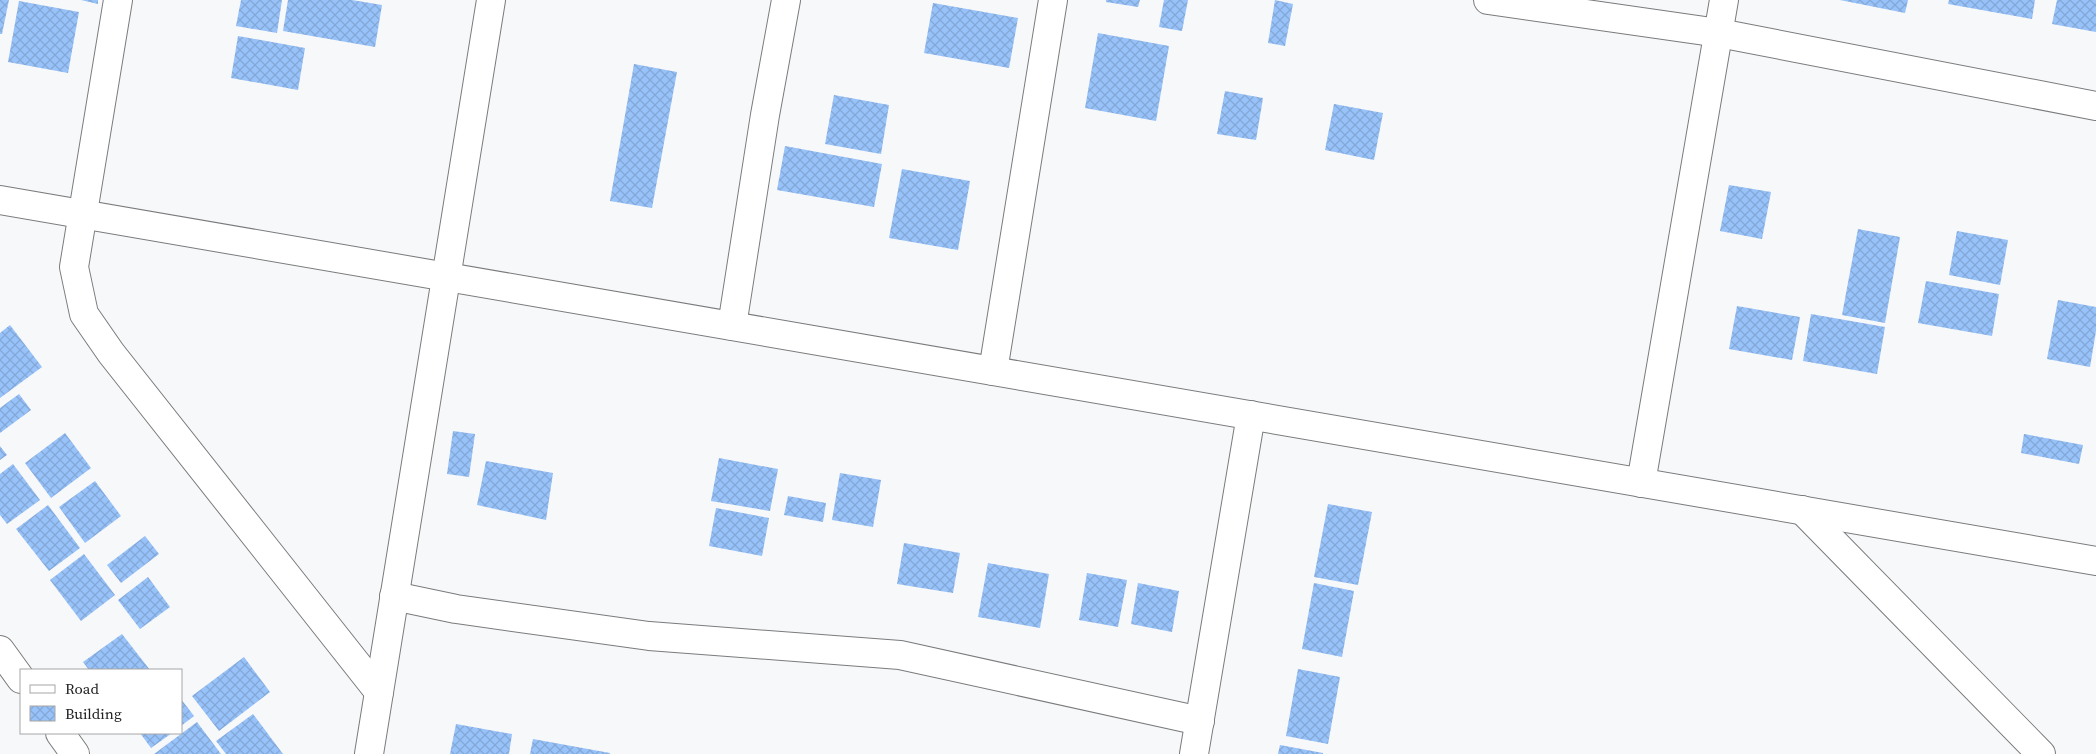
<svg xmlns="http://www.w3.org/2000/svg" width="2096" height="754" font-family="'Source Serif 4',serif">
  <defs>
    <pattern id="building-cross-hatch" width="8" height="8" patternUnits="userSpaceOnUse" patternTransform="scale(1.25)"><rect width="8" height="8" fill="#98c3fa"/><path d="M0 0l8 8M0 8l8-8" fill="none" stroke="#83a7d6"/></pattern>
  </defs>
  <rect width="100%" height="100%" fill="#f7f8fa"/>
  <g fill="url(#building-cross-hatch)">
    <polygon points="0,0 9,0 2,34 0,34"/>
    <polygon points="81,0 98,0 98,4"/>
    <polygon points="241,0 282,0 277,33 236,26"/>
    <polygon points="288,0 352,0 382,5 375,47 283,31"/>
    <polygon points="1106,0 1140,0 1138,7 1106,2"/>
    <polygon points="1164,0 1188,0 1182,31 1159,27"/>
    <polygon points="1275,0 1293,4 1285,46 1268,43"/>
    <polygon points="1840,0 1908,0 1905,13"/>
    <polygon points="1949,0 2035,0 2032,19 1948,4"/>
    <polygon points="2057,0 2096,0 2096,32 2052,24"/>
    <polygon points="19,1 79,12 68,73 8,62"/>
    <polygon points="933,3 1018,18 1009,68 924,53"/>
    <polygon points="1098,33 1169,46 1156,121 1085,108"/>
    <polygon points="238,36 305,48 298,90 231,78"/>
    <polygon points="634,64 677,72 652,208 610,201"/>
    <polygon points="1225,91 1263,98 1256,140 1217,134"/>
    <polygon points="834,95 889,105 881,154 825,144"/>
    <polygon points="1334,104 1383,113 1374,160 1325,150"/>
    <polygon points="785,146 882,164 874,207 777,190"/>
    <polygon points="902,169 970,181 958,250 889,238"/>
    <polygon points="1729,185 1771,192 1762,239 1720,231"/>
    <polygon points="1858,229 1900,237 1885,323 1842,315"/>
    <polygon points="1957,231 2008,240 2000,285 1949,275"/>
    <polygon points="1926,281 1999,294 1992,336 1918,323"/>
    <polygon points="2058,300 2096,307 2096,331 2090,367 2047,359"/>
    <polygon points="1737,306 1800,317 1792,360 1729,349"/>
    <polygon points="1811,314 1885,327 1877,374 1803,361"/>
    <polygon points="10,325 42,367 0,398 0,333"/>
    <polygon points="19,394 31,410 0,433 0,408"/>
    <polygon points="453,431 475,434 469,477 447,474"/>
    <polygon points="65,433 91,468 51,498 25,463"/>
    <polygon points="2024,434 2083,445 2079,464 2021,453"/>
    <polygon points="0,446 7,455 0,460"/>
    <polygon points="719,458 778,469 770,511 711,501"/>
    <polygon points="486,461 553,473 546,520 477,505"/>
    <polygon points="13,464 40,500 7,524 0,515 0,474"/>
    <polygon points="840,473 881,480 873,527 832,520"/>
    <polygon points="95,481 121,516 85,543 59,507"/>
    <polygon points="788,496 826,503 823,522 784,515"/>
    <polygon points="1328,504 1372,512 1358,585 1314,577"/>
    <polygon points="48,505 80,548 49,571 16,529"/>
    <polygon points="716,508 769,518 762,556 709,546"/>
    <polygon points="145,536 159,554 121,583 107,565"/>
    <polygon points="904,543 960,553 953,593 897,584"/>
    <polygon points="84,554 115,595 81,621 50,580"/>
    <polygon points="988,563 1049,574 1040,628 978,617"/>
    <polygon points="1087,573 1127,580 1118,627 1079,620"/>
    <polygon points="148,577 170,607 140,629 118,600"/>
    <polygon points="1138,583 1179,591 1172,632 1131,624"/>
    <polygon points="1314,583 1354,591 1342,657 1302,649"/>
    <polygon points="122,634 150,670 89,670 83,662"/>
    <polygon points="244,657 270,692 219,731 192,696"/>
    <polygon points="1298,669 1340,677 1328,744 1286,736"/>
    <polygon points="181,699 194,716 181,726"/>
    <polygon points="253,714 283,754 226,754 216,741"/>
    <polygon points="197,722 221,754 154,754"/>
    <polygon points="456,724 512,734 509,754 450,754"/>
    <polygon points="140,733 172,733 151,748"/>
    <polygon points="533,739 610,753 610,754 530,754"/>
    <polygon points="1280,745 1323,753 1323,754 1278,754"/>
  </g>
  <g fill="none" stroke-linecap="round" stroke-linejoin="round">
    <defs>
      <g id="minor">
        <polyline points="118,0 74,267 84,314 111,353 379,692"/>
        <polyline points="1488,0 1719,33 2096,106"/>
        <polyline points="0,200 2096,561"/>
        <polyline points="732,326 765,115 786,0"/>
        <polyline points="993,371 1053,0"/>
        <polyline points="1641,483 1724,0"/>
        <polyline points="1802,510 2041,754"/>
        <polyline points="394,596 456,609 649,636 900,655 1200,721"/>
        <polyline points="0,650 21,679"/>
        <polyline points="60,733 75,754"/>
        <polyline points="369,754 491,0"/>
        <polyline points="1194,754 1251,415"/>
      </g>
    </defs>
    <use href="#minor" stroke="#7a7b7d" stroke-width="30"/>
    <use href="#minor" stroke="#fff" stroke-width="28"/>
  </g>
  <rect x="20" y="669" width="162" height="65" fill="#ffffff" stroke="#a6a6a6"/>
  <rect x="30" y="685" width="25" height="8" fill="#ffffff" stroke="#a6a6a6"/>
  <text x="65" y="694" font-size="15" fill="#202121">Road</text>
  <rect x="30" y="706" width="25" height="15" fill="url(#building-cross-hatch)" stroke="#a6a6a6"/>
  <text x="65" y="719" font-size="15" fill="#202121">Building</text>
</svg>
